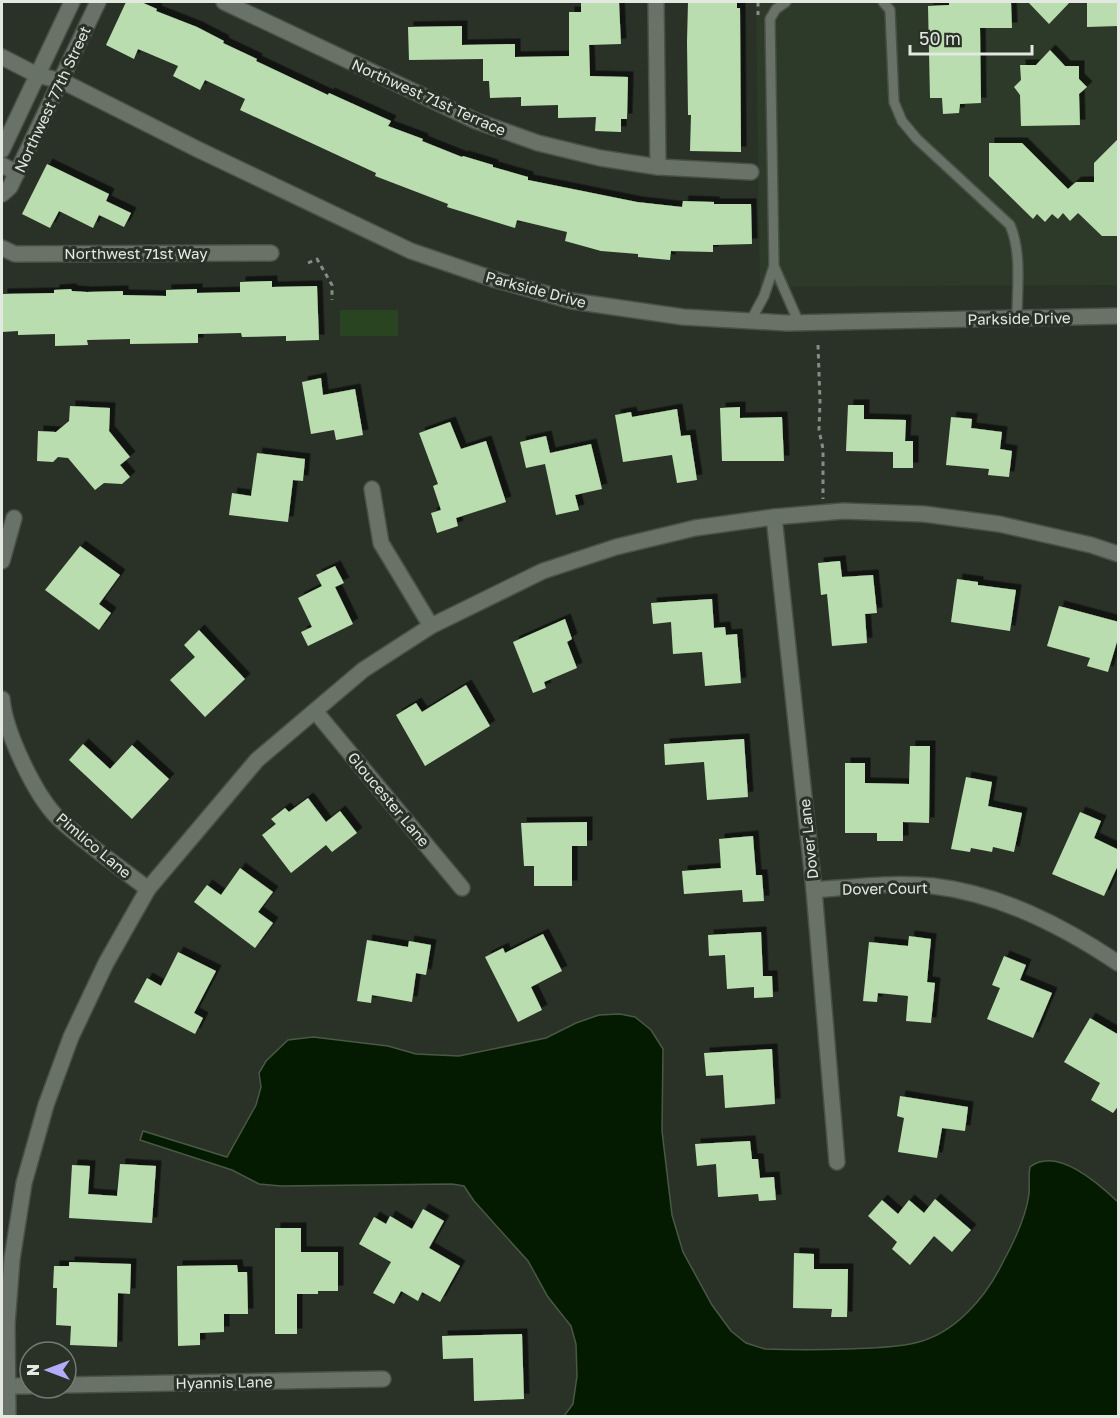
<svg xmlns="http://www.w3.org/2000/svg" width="1120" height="1418" font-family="'Golos Text',sans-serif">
  <defs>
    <filter id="shadow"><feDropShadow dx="5.5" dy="-5.5" stdDeviation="0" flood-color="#0009"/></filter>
  </defs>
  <rect width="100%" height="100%" fill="#2a3228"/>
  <polygon fill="#2d3929" points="756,2 1118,2 1118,285 760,287"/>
  <rect fill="#294421" x="340" y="310" width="58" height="26"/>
  <path fill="#051b01" stroke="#485844" stroke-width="1.5" d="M 620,1014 L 635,1017 L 651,1030 L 663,1049 L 662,1131 L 672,1215 L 683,1252 L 712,1305 L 731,1331 L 746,1343 L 765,1349 C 792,1350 820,1350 847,1349 C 870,1348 893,1348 915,1343 C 955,1334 986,1297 1003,1262 C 1014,1242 1026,1217 1029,1194 C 1030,1185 1028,1176 1030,1167 C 1057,1146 1099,1184 1118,1202 L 1118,1416 L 564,1416 L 573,1404 L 577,1376 L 576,1344 L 571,1326 L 548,1297 L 528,1261 L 474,1201 L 464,1186 L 452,1184 L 281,1186 L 259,1184 L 232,1170 L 140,1140 L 143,1131 L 227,1157 L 256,1105 L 261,1087 L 259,1073 L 266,1061 L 288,1040 L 313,1037 L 388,1046 L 416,1054 L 459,1056 L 546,1038 L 576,1023 L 599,1015 Z"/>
  <g fill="#b9ddae" filter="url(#shadow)">
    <polygon points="126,2 141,2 157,9 156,11 197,27 224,41 223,43 257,59 256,61 328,95 329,93 391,121 388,126 423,139 422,141 462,157 463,156 493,165 493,167 528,177 528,180 637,202 682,207 683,201 714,202 714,204 751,204 752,244 713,245 713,252 671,251 670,260 638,257 638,254 601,251 565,241 567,232 517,220 515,228 447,207 448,204 375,176 376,173 240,110 245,99 205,80 200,90 173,76 178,66 138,49 134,59 106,45"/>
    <polygon points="581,2 619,2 621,44 589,45 590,76 628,77 627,119 621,119 621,132 595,131 596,117 558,118 558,105 521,106 521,97 490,98 489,81 483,81 483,59 409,60 408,27 462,26 462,45 515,44 515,57 569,56 569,12 581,12"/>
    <polygon points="688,2 737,2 737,8 740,8 741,152 690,151 691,115 688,115 687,42"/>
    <polygon points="949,2 1011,2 1012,28 980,28 981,103 960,104 959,113 943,114 942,98 930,98 928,6 949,5"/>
    <polygon points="1028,2 1070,2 1049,24"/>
    <polygon points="1087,2 1119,2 1119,26 1087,27"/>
    <polygon points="1050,50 1065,66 1079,66 1079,79 1087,87 1079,94 1080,125 1021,126 1020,95 1014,87 1021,80 1020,65 1036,65"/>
    <polygon points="1119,138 1117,236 1102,236 1078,213 1070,221 1063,213 1058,219 1052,214 1045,222 1037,214 1033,219 989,176 989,143 1022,143 1068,189 1076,182 1094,182 1094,163"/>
    <polygon points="47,164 109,194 106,201 131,213 124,227 99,215 93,228 59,211 50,228 22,214"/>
    <polygon points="272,281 272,287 317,286 319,340 286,341 286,336 242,337 241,333 198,334 198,343 130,344 130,339 87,340 88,345 55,346 55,334 18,335 18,331 2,332 2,294 54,293 54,290 71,289 72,291 87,292 123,291 123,295 166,296 166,290 197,289 197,293 240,292 240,282"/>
    <polygon points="321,378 323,395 355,389 363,435 336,440 334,430 311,434 302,382"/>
    <polygon points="848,405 864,405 864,419 906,420 905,441 913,441 913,468 893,468 893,452 846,451"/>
    <polygon points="70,406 110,408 109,431 130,457 120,465 130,477 122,484 104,483 95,490 68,458 58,457 53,462 37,461 38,431 56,432 69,421"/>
    <polygon points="740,407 740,418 782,417 784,461 722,461 720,408"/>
    <polygon points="677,409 681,436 690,435 697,480 677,483 672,455 623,462 615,415 631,412 632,417"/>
    <polygon points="951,417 972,419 971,428 1002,432 1000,449 1012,451 1009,477 988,475 989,469 946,465"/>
    <polygon points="450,422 461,449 486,441 506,502 456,518 458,526 437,533 431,513 441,510 433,486 438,484 419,433"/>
    <polygon points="546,436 550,453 591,444 602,489 575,495 579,510 556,515 545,464 526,468 520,442"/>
    <polygon points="257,453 305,459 303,481 293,480 288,522 229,515 232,493 251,496"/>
    <polygon points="80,546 120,575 99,604 111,613 99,630 45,590"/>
    <polygon points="840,561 842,577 873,575 877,613 865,614 867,643 832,646 827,594 821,595 818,563"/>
    <polygon points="335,566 344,583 335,587 353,624 308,646 301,632 312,627 298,598 322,586 316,575"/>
    <polygon points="957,579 978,582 978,585 1016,590 1010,631 951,622"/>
    <polygon points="712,599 714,628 725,627 726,635 737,634 741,683 705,686 702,652 673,654 671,622 653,624 651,603"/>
    <polygon points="1059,606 1119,622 1119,635 1108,672 1087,666 1090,658 1047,646"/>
    <polygon points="565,619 572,639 567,642 577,668 544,682 546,688 533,693 513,642"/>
    <polygon points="199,630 245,679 205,717 170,680 195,657 184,645"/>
    <polygon points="466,685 490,726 425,766 396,715 416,703 422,712"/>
    <polygon points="744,739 748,797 707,800 704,762 665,765 664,744"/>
    <polygon points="83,744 110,769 132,745 169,779 132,819 69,760"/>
    <polygon points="910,746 930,746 929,823 903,822 903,841 877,841 877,833 845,833 845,763 865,763 865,783 909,784"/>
    <polygon points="966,777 992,782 988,806 1022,813 1014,852 993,847 992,852 971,848 970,852 951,849"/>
    <polygon points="308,798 326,822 340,811 357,833 332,852 326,845 291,873 262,835 276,824 271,819 285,808 289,812"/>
    <polygon points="1080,812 1101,821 1094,838 1119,850 1119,863 1104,896 1052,874"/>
    <polygon points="587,822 587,846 572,846 572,886 534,886 534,866 524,866 521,823"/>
    <polygon points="753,836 756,875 762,875 764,901 743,902 742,890 684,894 682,871 721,868 719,839"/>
    <polygon points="240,868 273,892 258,912 273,923 255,948 194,902 207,885 221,895"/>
    <polygon points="761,932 763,976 772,976 773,997 754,998 754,987 727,989 725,955 709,956 708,935"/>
    <polygon points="543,934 562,971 531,987 542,1010 518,1022 485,957 503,948 505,953"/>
    <polygon points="909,936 931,939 927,982 935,983 931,1023 906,1021 908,996 878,993 877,1002 863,1001 869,942 908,946"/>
    <polygon points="367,940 408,947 409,941 431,945 426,975 416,973 412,1002 372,995 371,1003 357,1001"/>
    <polygon points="178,952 216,971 194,1013 203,1018 195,1034 134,1002 147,978 161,986"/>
    <polygon points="1004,956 1026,965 1020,980 1052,993 1033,1038 987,1019 1000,988 992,985"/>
    <polygon points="1090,1018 1119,1035 1119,1105 1113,1113 1091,1100 1100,1083 1064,1062"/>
    <polygon points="772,1049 775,1104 725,1108 723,1075 706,1076 704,1053"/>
    <polygon points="900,1096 968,1107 965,1131 942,1128 937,1158 898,1152 904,1118 897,1116"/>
    <polygon points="750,1141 752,1159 758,1159 760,1178 774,1177 776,1200 759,1201 758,1194 718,1197 716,1164 697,1166 695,1144"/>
    <polygon points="120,1164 156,1166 152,1223 69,1218 72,1165 90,1166 88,1194 117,1196"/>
    <polygon points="935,1199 971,1230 952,1252 934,1236 910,1265 892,1249 897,1242 868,1216 882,1200 898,1214 909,1200 924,1213"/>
    <polygon points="423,1209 444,1221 429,1248 460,1266 440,1302 422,1292 418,1301 401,1291 394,1304 373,1293 391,1262 359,1244 374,1217 386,1224 390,1216 412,1229"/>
    <polygon points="275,1228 301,1228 301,1252 338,1252 338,1291 318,1291 318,1294 297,1294 297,1334 275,1334"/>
    <polygon points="794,1253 814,1254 814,1269 848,1269 847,1317 831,1317 832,1309 793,1308"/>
    <polygon points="69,1262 131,1264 130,1294 118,1293 117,1347 70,1345 71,1326 56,1325 57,1288 53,1288 54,1266 69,1266"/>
    <polygon points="237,1265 238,1272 247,1272 248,1314 224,1314 224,1332 200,1333 200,1345 178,1346 177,1266"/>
    <polygon points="522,1334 524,1399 474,1401 473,1358 443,1359 442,1336"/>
  </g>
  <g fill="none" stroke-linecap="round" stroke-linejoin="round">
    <defs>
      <g id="service">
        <path d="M 883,2 L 890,10 L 894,102 L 902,121 L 917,139 L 1010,225 C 1022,253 1017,288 1017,318"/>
        <polyline points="774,266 799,323"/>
        <polyline points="750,322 764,296 774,266 770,19 776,9 786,2"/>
      </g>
      <g id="minor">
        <polyline points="224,2 476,121 538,143 600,158 658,167 751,172"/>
        <polyline points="656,2 658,167"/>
        <polyline points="2,150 72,2"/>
        <polyline points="2,165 17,173"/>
        <polyline points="2,194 10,187 98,2"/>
        <polyline points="2,248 15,254 271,253"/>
        <polyline points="372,489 381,543 431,626"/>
        <polyline points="774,517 814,890 837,1162"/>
        <polyline points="2,561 14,518"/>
        <path d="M 2,699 C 5,732 35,795 58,818 C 86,844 118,866 148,889"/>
        <polyline points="315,711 462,888"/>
        <path d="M 814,890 C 853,887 894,882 933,886 C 1001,894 1063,926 1118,963"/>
        <polyline points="66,1385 383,1379"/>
        <polyline points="7,1386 30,1386"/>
        <polyline points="8,1416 7,1324 12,1259 24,1183 46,1105 71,1037 106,963 148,889 257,760 363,670 431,626 543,571 616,547 695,528 774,517 843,511 924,514 999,524 1091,545 1118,554"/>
      </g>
      <polyline id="tertiary" points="2,57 37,75 62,81 197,149 411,251 493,279 572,301 683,317 787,323 1118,316"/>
    </defs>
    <use href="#service" stroke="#495046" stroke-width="12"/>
    <use href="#minor" stroke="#495046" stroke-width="18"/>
    <use href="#tertiary" stroke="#495046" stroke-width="18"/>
    <g stroke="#878d85" stroke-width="3" stroke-dasharray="4.5 4.5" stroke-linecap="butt">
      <polyline points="758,2 758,15"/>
      <polyline points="308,263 317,259 332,285 332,300"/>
      <polyline points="818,345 820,401 819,430 823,449 823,499"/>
    </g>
    <use href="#service" stroke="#697266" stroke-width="9"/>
    <use href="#minor" stroke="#697266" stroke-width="15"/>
    <use href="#tertiary" stroke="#697266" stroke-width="15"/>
  </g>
  <g text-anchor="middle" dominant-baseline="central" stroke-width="6" stroke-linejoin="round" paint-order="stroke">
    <g font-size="15" fill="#e3e8e1" stroke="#2a3228">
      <text transform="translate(429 97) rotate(24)">Northwest 71st Terrace</text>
      <text transform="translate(52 99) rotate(-65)">Northwest 77th Street</text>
      <text x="136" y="253">Northwest 71st Way</text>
      <text transform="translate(536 289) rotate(15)">Parkside Drive</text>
      <text transform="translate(1019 318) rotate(-1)">Parkside Drive</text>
      <text transform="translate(389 799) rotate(50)">Gloucester Lane</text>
      <text transform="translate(808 839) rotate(-96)">Dover Lane</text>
      <text transform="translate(94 845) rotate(40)">Pimlico Lane</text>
      <text transform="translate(885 888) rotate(-1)">Dover Court</text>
      <text transform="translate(224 1382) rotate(-1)">Hyannis Lane</text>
    </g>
  </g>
  <rect width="1120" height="1418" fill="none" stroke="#e3e8e1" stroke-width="6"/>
  <g transform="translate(48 1370) rotate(270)"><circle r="28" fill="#2a3228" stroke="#747b72" stroke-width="1.5"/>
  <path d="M0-4.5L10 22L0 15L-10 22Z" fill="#b5acf9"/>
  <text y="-9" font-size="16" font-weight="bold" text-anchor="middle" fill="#e3e8e1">N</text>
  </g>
  <path d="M910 45v9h122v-9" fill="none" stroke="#e3e8e1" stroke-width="3"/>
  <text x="919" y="45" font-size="18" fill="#e3e8e1" stroke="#2a3228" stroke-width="4.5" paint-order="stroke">50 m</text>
</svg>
